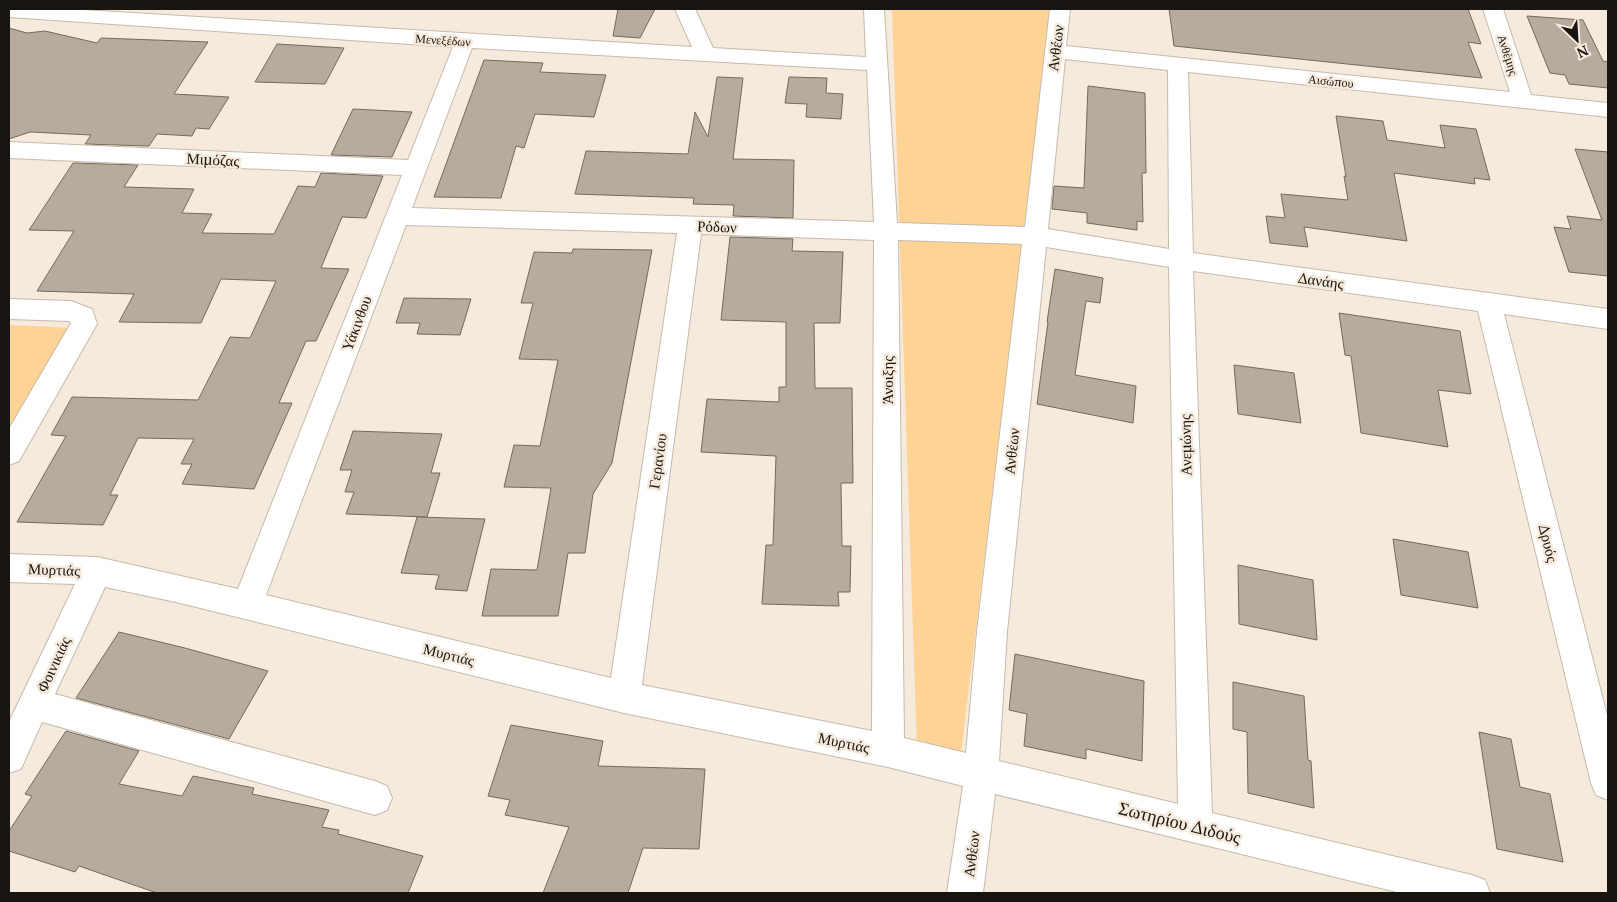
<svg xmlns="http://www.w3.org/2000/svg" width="1617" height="902" font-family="'PT Serif',serif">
  <rect width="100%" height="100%" fill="#f5eadb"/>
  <g fill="#fed395">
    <polygon points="892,9 1050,9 960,762 917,751"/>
    <polygon points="9,325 75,328 9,446"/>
  </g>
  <g fill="#b6ab9d" stroke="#746b5d">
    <polygon points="618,9 655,9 640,38 613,36"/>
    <polygon points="1169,9 1468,9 1481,44 1468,42 1482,78 1174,46"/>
    <polygon points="1527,16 1583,20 1603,61 1608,62 1608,88 1569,84 1565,75 1550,73"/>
    <polygon points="9,28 27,33 45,31 97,43 101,38 208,42 174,94 229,97 209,129 196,128 192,136 157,134 149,146 85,144 91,135 30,132 9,139"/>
    <polygon points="277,44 344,48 325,84 255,82"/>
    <polygon points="484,60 543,63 540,72 606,75 594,117 535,114 524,148 516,146 501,198 434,197"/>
    <polygon points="717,77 743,78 733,159 794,160 793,218 733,216 734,205 693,204 694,198 575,194 586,151 688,154 695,112 708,137"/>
    <polygon points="789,77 827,78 826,93 843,94 841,119 806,117 807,104 785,103"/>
    <polygon points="1088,86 1145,93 1146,173 1142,173 1143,222 1137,221 1137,230 1087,223 1087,213 1052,209 1054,186 1084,188"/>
    <polygon points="353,109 412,112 392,157 331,155"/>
    <polygon points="1336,116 1383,121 1387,140 1445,148 1440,125 1476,129 1490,180 1474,178 1475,184 1394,173 1407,241 1304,227 1308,247 1270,243 1266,216 1285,218 1281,194 1348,200 1344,176 1346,177"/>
    <polygon points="1575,149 1608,152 1608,276 1569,272 1554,227 1571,229 1567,216 1602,220"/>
    <polygon points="73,163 138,165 124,187 194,189 182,213 212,214 202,233 274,234 298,186 315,187 321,173 383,176 366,218 342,217 321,268 349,269 316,341 306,341 279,403 292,403 254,489 182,484 192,464 181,464 194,439 138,438 110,495 118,495 103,525 17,522 66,436 51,435 72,397 198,400 230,337 250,338 276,281 221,279 201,323 119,322 134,294 37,291 74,231 29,230"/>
    <polygon points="730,237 793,239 792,251 843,252 840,323 814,323 815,388 852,388 853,483 841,483 842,546 851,546 850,592 838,592 839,606 762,604 766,545 773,545 776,456 701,452 707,399 779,402 779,387 786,387 786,322 721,320"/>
    <polygon points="573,249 652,250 612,463 593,494 585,553 568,553 558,616 482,616 491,569 537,570 551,488 504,487 514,445 540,446 558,360 519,359 533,303 521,303 534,252 572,253"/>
    <polygon points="1055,269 1103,278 1100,303 1086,301 1075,375 1136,386 1133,423 1037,404 1048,322 1047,322"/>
    <polygon points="404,298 471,299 460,335 417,334 420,323 396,323"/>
    <polygon points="1339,313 1460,331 1471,394 1438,390 1448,447 1361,433 1351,356 1345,355"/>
    <polygon points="1234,365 1294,373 1301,423 1238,414"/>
    <polygon points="353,431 442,434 431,473 440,473 427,517 346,514 354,492 345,492 352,470 340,470"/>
    <polygon points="417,517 485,519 467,591 435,589 439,575 401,573"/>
    <polygon points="1393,539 1468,552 1478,608 1401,595"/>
    <polygon points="1238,565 1313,580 1317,640 1239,624"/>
    <polygon points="119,632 185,648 268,671 229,739 76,698"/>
    <polygon points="1015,654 1144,681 1142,761 1086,749 1086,759 1024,746 1027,714 1009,710"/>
    <polygon points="1233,682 1304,696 1308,760 1311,761 1314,808 1248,793 1247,732 1233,729"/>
    <polygon points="511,725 603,741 598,766 705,769 699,849 643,848 628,893 543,893 569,827 505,815 510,800 488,796"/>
    <polygon points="66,731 139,751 119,784 182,796 193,776 254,788 252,794 329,810 322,827 339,830 338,834 423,856 408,893 157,893 79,866 75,872 9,851 9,831 32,796 25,794"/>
    <polygon points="1479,732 1511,739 1520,787 1550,794 1563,862 1497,849"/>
  </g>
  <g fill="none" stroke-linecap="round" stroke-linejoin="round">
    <defs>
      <g id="street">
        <path d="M 9,9 L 67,9 L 692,47 L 675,9 L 695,9 L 713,48 L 866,57 L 864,9 L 884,9 L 897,223 L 1025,227 L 1050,9 L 1070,9 L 1066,46 L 1510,92 L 1483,9 L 1503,9 L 1531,95 L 1608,103 L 1608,117 L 1188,72 L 1193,253 L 1608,309 L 1608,329 L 1504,314 L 1608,719 L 1608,800 L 1596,795 L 1591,783 L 1478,311 L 1193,271 L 1212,813 L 1472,875 L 1485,880 L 1490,893 L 1401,893 L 995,794 L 983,893 L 947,893 L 963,786 L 888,767 L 624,713 L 176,602 L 105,587 L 55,694 L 375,781 L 387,786 L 392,798 L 387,810 L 375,815 L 42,722 L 21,769 L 9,773 L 9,722 L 75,584 L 9,582 L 9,554 L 97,557 L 238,589 L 402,175 L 9,158 L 9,142 L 408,160 L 453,47 L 9,17 ZM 472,48 L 867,70 L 874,222 L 412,208 ZM 1065,59 L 1168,70 L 1169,249 L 1048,229 ZM 406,225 L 677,233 L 611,678 L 266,595 ZM 701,234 L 874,240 L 872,731 L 642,685 ZM 898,240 L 1022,244 L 977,632 L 966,753 L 904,738 ZM 1046,247 L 1169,267 L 1178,804 L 999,761 L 1007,632 Z"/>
        <polygon points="9,299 71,301 92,309 97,324 19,461 9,465 9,429 71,323 69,321 9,319"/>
      </g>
    </defs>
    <use href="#street" stroke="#c5baab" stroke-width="2"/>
    <use href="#street" fill="#fff" fill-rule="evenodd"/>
  </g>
  <g text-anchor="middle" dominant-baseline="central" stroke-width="5" stroke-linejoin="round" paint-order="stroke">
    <g font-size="12" fill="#18140f" stroke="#f5eadb">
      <text transform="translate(443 40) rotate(4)">Μενεξέδων</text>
      <text transform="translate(1508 55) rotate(72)">Ανθέμης</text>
      <text transform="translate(1331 81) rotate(6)">Αισώπου</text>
    </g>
    <g font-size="15" fill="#18140f" stroke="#f5eadb">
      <text transform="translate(1055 48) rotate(-83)">Ανθέων</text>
      <text transform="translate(213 159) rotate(3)">Μιμόζας</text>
      <text transform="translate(717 226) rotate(2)">Ρόδων</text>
      <text transform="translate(1321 280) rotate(8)">Δανάης</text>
      <text transform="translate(356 323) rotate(-69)">Υάκινθου</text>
      <text transform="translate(887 380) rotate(-90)">Άνοιξης</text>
      <text transform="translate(1185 445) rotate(-91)">Ανεμώνης</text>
      <text transform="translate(1011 451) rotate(-84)">Ανθέων</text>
      <text transform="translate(657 461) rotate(-82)">Γερανίου</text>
      <text transform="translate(1549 543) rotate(76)">Δρυός</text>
      <text transform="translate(54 569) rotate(2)">Μυρτιάς</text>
      <text transform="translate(449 654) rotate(14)">Μυρτιάς</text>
      <text transform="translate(53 664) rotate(-65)">Φοινικιάς</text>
      <text transform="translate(844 742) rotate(12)">Μυρτιάς</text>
      <text transform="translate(971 854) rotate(-83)">Ανθέων</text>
    </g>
    <g font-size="18" fill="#18140f" stroke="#f5eadb">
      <text transform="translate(1180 822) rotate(14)">Σωτηρίου Διδούς</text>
    </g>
  </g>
  <rect width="1617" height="902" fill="none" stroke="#18140f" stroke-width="20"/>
  <g transform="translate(1577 40) rotate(155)" stroke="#f5eadb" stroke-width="4" paint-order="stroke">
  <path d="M0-4L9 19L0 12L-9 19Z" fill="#18140f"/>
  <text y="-8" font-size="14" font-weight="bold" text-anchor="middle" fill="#18140f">N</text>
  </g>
</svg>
